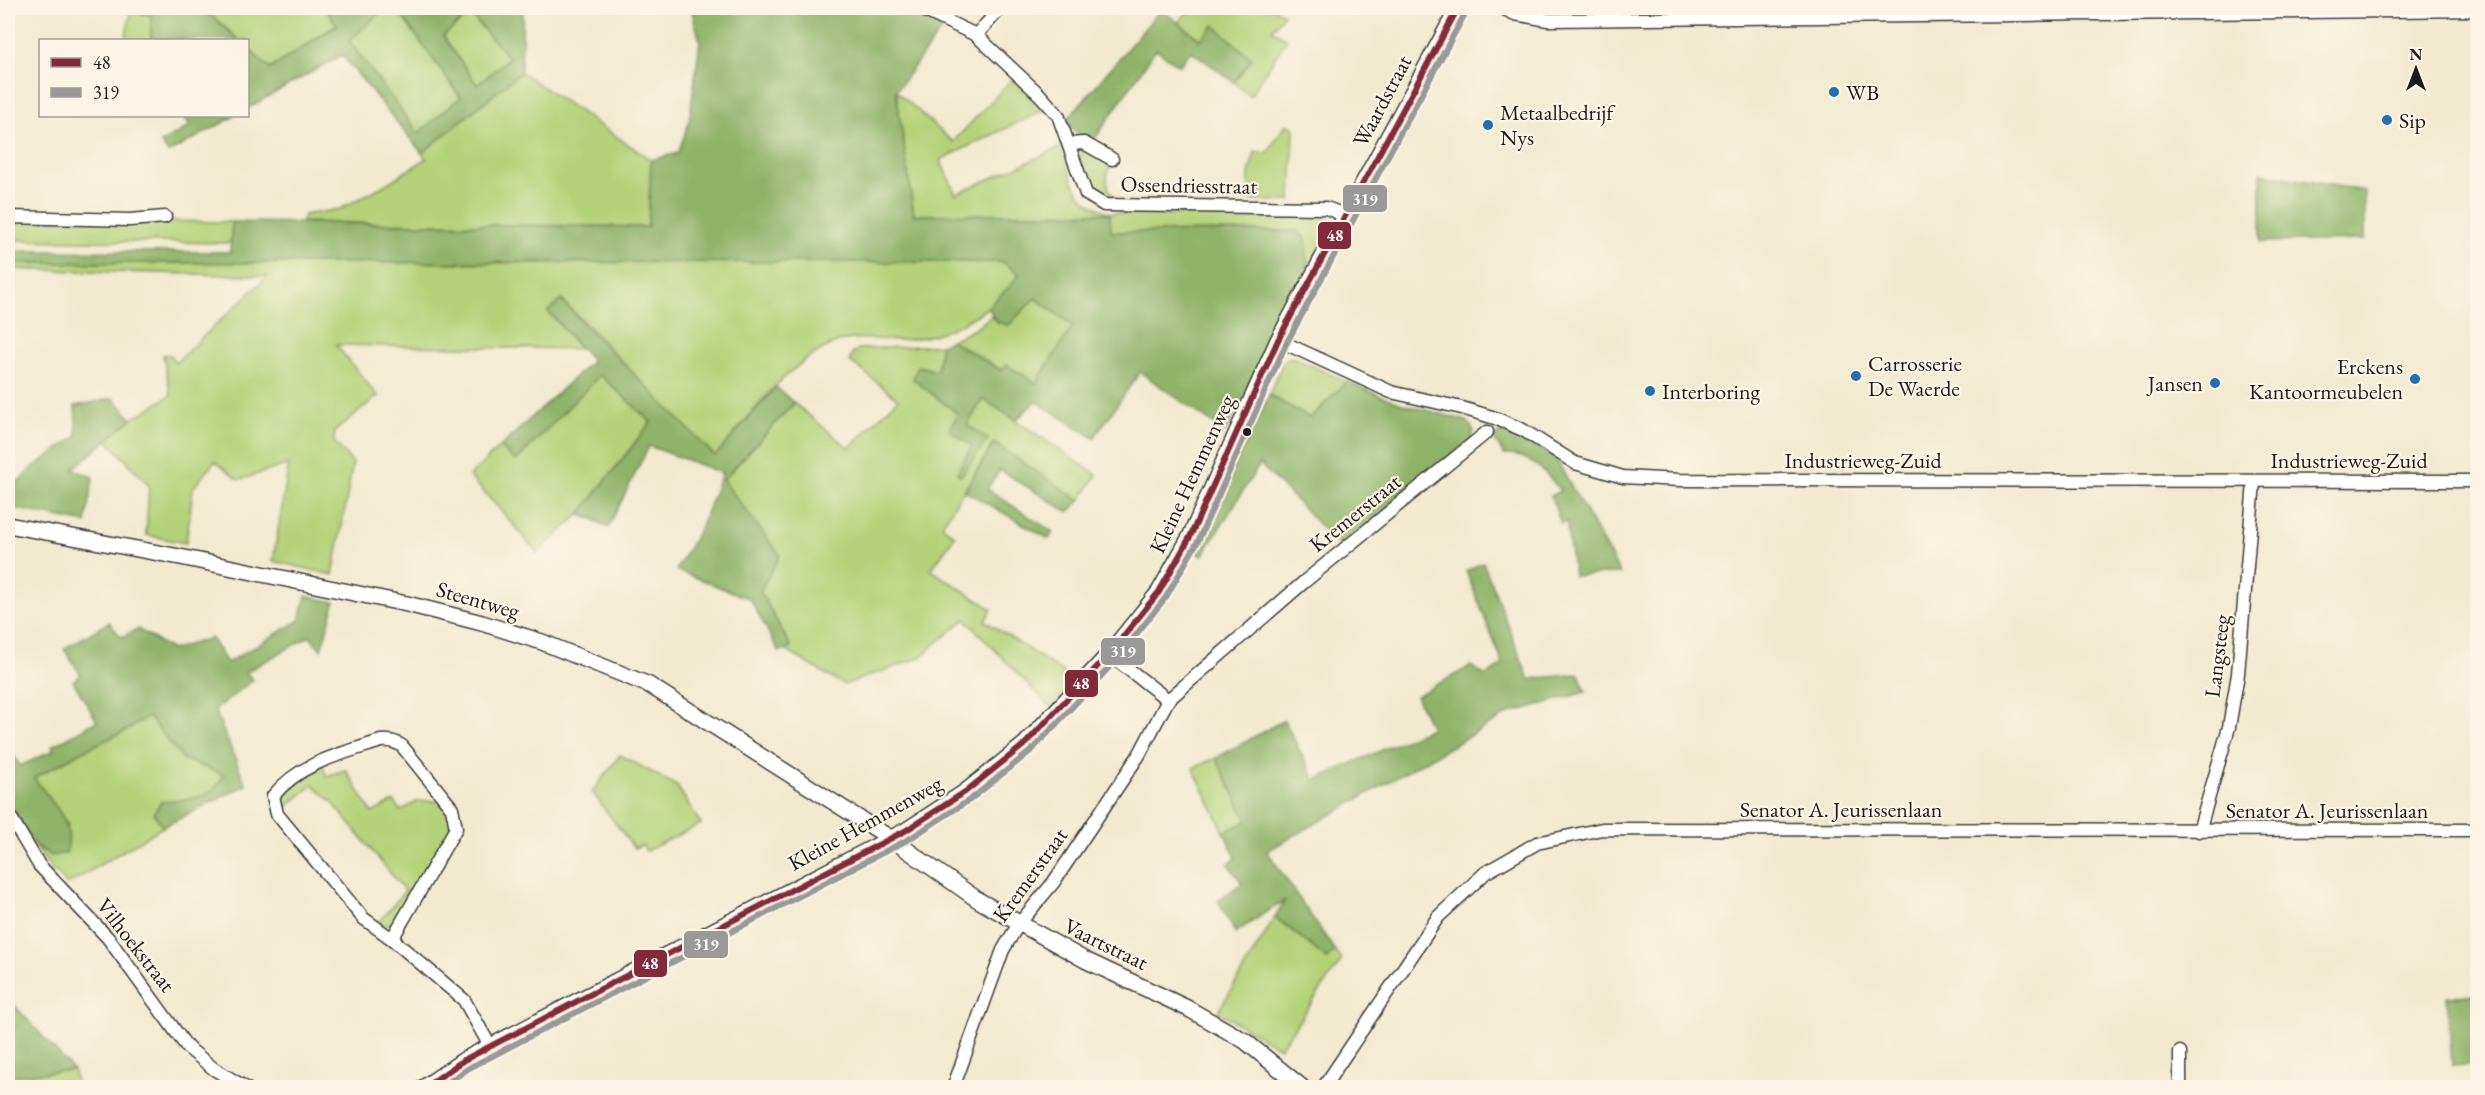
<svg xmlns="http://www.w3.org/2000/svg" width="2485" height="1095" font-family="'EB Garamond',serif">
  <rect width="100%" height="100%" fill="#fcf5e5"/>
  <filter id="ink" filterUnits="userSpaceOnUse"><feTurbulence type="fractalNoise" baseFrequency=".0167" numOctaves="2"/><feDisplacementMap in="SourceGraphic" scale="12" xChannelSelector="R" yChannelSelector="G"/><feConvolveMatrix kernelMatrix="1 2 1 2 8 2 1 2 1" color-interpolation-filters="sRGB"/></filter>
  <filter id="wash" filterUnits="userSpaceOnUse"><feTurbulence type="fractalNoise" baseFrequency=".008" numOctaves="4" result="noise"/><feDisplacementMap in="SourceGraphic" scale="24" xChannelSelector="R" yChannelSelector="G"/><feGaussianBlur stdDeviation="1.35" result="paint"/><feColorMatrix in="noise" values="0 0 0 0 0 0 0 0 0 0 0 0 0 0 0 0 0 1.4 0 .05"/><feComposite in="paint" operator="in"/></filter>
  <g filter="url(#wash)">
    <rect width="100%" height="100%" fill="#f1eacf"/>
    <g fill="#b3d178" stroke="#68764a" stroke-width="1.5">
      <polygon points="203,8 336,8 328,12 338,24 270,69 248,48 248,40 239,40"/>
      <polygon points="385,8 396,8 461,98 418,134 348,41"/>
      <polygon points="1192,8 1274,8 1284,14 1272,30 1287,39 1250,96 1234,82 1252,59 1213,26 1201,40 1178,22"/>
      <polygon points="131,12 151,15 151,39 159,40 125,40"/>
      <polygon points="470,14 509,58 477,85 443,36"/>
      <polygon points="521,72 651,160 648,227 302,222 304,215 340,209 383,186 426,159 422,153"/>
      <path d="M 1012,79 L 1044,110 L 940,160 L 956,194 L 1063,146 C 1073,183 1071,198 1110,213 L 1325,215 L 1331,223 L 1331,230 L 1307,269 L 1306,239 L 1297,231 L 1110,232 L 1110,213 L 914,215 L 896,91 L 953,142 Z"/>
      <polygon points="1286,124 1294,128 1291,201 1253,201 1249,197 1249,174 1255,152 1267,153"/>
      <path d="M 1089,149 L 1111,163 C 1105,176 1106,189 1116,199 C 1087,198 1085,179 1079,154 L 1083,150 Z"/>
      <polygon points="8,219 232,222 231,243 8,240"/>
      <path d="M 1002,262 L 1019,274 C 995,312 944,339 900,340 C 877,341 855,334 833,344 C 783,366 749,417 715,457 L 562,300 L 548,311 L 580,349 L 336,345 L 378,396 L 335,431 L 334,442 L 353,463 L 333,575 L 273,561 L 289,464 L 239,480 L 215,461 L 193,488 L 186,543 L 146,535 L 149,485 L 107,440 L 132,419 L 171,395 L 163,355 L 171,355 L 175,363 L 268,276 L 8,269 L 8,263 Z"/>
      <polygon points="1035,298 1074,326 1036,384 1007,365 1003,371 951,340 975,329 991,316 998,323"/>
      <polygon points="941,345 937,371 913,379 959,415 972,446 957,473 961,476 987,439 966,425 984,399 1097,475 1080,501 994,443 942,525 955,536 931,570 992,609 985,621 1063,672 1066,691 1050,707 965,619 919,658 844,685 785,650 791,647 760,591 723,480 794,403 849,448 898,399 850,361 852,354 859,349"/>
      <polygon points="1287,358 1295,358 1347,382 1310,418 1269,395 1283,362"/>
      <polygon points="600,374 651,422 579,515 537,553 505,515 469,476 500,447 516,461"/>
      <path d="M 148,715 L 183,759 L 224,775 C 213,801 187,799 161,802 L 154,813 L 163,827 L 67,885 L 58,874 L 52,870 L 34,845 L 52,856 L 68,825 L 34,778 L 83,751 L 129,729 Z"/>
      <polygon points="620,755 677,786 701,824 646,851 643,845 634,848 592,792"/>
      <polygon points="1216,758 1247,821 1224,832 1193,768"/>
      <path d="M 323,765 L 326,776 L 346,770 L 372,813 L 394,801 L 400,811 L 418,801 L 439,801 L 450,815 L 451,828 L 398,920 C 392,925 386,927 378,923 L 405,891 L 332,802 L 313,785 L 280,812 L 278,797 L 312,769 Z"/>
      <polygon points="1275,917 1327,958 1335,951 1342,960 1280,1048 1218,1012"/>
      <polygon points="73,1070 77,1087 8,1087 8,1076"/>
    </g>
    <g fill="#8eb368" stroke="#556842" stroke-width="1.5" fill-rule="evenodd">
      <polygon points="134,8 203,8 239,40 151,39 151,15 131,12"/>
      <path d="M 336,8 L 385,8 L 349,41 L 418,133 L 461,97 L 396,8 L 523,8 L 521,72 L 422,153 L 342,55 L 248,108 L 248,48 L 270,69 L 337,25 L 328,12 ZM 470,14 L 509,58 L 477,85 L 443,36 Z"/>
      <path d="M 691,8 L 905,8 L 944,26 L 896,91 L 914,215 L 1110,213 L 1111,232 L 1297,231 L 1306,239 L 1307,269 L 1225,432 L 1140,372 L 1094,438 L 1036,401 L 1016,420 L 983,399 L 967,425 L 988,439 L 961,476 L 957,473 L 972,446 L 949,430 L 958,414 L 913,379 L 918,366 L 937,371 L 941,345 L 951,340 L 1002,371 L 1007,365 L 1036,383 L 1073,326 L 1035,298 L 1009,325 C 996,323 992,319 989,306 L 1014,282 L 1019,274 L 1002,262 L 8,263 L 8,251 L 230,252 L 232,222 L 648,227 L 651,160 L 678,153 L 689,122 L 700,41 Z"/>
      <polygon points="1161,9 1200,40 1214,25 1252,59 1234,82 1191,51 1179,66 1156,49 1094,140 1078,134 1065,122"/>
      <polygon points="184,116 235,116 168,153 161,143 190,126"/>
      <polygon points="2261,173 2365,191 2365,240 2261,242"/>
      <polygon points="561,300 715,456 776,387 794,403 723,480 780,555 760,591 791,647 779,652 750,599 676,570 701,526 722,473 649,446 608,528 593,519 579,515 651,422 600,375 516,461 500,447 592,361 548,311"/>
      <polygon points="1347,382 1402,404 1467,421 1474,431 1471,441 1435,467 1340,546 1260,464 1202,556 1194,551 1269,395 1310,418"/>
      <polygon points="113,398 132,419 73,469 93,477 86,523 8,507 8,491 32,468 77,436 75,406"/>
      <path d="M 1501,432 L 1514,435 L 1555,457 L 1620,573 L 1574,576 L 1566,521 L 1561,524 L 1551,496 L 1560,491 C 1548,473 1527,452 1504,455 L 1493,437 Z"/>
      <polygon points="994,443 1080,501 1068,512 1000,470 987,489 1053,532 1049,539 965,491"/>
      <polygon points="1483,562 1529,679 1579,674 1586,692 1510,713 1267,851 1335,951 1327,959 1275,917 1285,900 1235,933 1218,900 1242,883 1228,864 1236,858 1224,832 1247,821 1216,758 1284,720 1315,780 1431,728 1416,696 1471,666 1486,676 1503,664 1466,571"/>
      <path d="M 306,596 L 335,602 L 321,650 L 310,636 L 246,672 L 253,680 L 215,710 L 246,785 L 163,827 L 154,813 L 161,802 C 187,799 213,801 224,775 L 183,759 L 148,716 L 129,729 L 83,751 L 34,778 C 51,802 77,823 66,853 L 52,856 L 34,845 L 8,801 L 8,744 L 20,766 L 54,750 L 52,746 L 97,721 L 73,681 L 81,675 L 64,649 L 109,622 L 121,637 L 138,629 L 172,650 L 211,638 L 227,663 L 300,620 Z"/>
      <polygon points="2477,995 2477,1064 2452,1066 2447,996"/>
      <polygon points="8,998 73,1070 8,1076"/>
    </g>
  </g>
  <g filter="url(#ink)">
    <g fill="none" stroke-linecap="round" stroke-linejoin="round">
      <defs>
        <g id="minor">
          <polyline points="919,8 976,35 1040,95 1058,115 1086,194 1104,205 1326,208 1345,215"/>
          <polyline points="1502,8 1515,14 1548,20 2478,10"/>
          <polyline points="976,35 1001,8"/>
          <polyline points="1069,144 1084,143 1112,159"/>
          <polyline points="8,217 130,220 165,217"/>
          <polyline points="1278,340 1391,392 1462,408 1495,418 1523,430 1575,463 1623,477 1680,480 2478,481"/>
          <polyline points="1109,654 1168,700"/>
          <polyline points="8,813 39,865 108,938 187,1047 214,1069 246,1088"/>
          <polyline points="2199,831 2229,727 2238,674 2254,482"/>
          <path d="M 392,939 L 363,918 L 277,814 L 273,796 C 301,762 341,754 381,741 C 389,740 395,741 402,746 L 452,808 L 456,828 L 392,939 L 464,1000 L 490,1046"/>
          <polyline points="953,1088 1003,950 1018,925 1053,883 1139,755 1168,700 1304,582 1487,432"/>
          <polyline points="1323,1088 1438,917 1485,873 1537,843 1602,829 2478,830"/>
          <polyline points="2180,1088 2180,1052"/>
        </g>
        <g id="tertiary">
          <polyline points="8,525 180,557 407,604 482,623 542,642 649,685 890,838 978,900 1085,960 1187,1008 1245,1041 1303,1088"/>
          <polyline points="423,1088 464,1060 905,831 965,792 1025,744 1109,654 1159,592 1190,537 1278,340 1458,8"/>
        </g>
      </defs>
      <use href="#minor" stroke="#3c3b37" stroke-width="15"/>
      <use href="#tertiary" stroke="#3c3b37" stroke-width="18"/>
      <use href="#minor" stroke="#fff" stroke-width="12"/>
      <use href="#tertiary" stroke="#fff" stroke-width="15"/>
      <defs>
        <polyline id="bus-1" points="424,1088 464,1060 905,831 965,792 1025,744 1109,654 1159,592 1190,537 1278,340 1458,8"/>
        <polyline id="bus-2" points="440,1088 469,1068 909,839 971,799 1032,750 1116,660 1166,597 1198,541 1286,344 1466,12"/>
      </defs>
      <use href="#bus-1" stroke="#fcf5e5" stroke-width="10"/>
      <use href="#bus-2" stroke="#fcf5e5" stroke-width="10"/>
      <use href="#bus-1" stroke="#822a3a" stroke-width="6"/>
      <use href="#bus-2" stroke="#999" stroke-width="6"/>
    </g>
  </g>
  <g fill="#1f6fb2" stroke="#fcf5e5" stroke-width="2">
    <circle cx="1834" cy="92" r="6"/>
    <circle cx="2387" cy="120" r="6"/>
    <circle cx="1488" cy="125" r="6"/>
    <circle cx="1856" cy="376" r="6"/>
    <circle cx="2415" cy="379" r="6"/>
    <circle cx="2215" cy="383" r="6"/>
    <circle cx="1650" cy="391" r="6"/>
  </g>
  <circle fill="#1c1c1c" stroke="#fcf5e5" stroke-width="2" cx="1247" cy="432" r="5"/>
  <g text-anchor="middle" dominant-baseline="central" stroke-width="4.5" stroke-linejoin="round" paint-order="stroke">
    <g font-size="22" fill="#1c1c1c" stroke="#fcf5e5" text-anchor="start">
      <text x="1846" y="92">WB</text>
      <text x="1500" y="112">Metaalbedrijf<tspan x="1500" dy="25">Nys</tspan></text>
      <text x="2399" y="120">Sip</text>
      <text x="1868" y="363">Carrosserie<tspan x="1868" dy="25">De Waerde</tspan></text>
      <text x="2403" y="366" text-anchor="end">Erckens<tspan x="2403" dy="25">Kantoormeubelen</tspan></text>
      <text x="2203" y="383" text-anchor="end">Jansen</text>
      <text x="1662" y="391">Interboring</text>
    </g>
    <g font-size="22" fill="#1c1c1c" stroke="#fcf5e5">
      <text transform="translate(1382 101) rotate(-62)">Waardstraat</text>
      <text transform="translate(1189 185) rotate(1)">Ossendriesstraat</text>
      <text x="1863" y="460">Industrieweg-Zuid</text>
      <text x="2349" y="460">Industrieweg-Zuid</text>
      <text transform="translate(1192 474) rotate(-65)">Kleine Hemmenweg</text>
      <text transform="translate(1355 513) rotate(-39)">Kremerstraat</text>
      <text transform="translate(478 600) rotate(16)">Steentweg</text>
      <text transform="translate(2217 656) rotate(-83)">Langsteeg</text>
      <text x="1841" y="809">Senator A. Jeurissenlaan</text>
      <text x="2327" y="810">Senator A. Jeurissenlaan</text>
      <text transform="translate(865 823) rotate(-29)">Kleine Hemmenweg</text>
      <text transform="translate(1030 875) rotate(-54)">Kremerstraat</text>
      <text transform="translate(1106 944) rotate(26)">Vaartstraat</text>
      <text transform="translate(136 945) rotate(52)">Vilhoekstraat</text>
    </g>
  </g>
  <g stroke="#fcf5e5" stroke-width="2">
    <rect x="1342" y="184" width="46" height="29" rx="6" fill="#999"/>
    <rect x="1317" y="221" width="35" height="29" rx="6" fill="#822a3a"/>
    <rect x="1100" y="637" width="46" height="29" rx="6" fill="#999"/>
    <rect x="1064" y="669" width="35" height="29" rx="6" fill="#822a3a"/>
    <rect x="683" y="930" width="46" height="29" rx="6" fill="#999"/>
    <rect x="633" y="949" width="35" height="29" rx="6" fill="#822a3a"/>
  </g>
  <g font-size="16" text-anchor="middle" font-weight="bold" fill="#fff">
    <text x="1365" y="205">319</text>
    <text x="1335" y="241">48</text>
    <text x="1123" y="657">319</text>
    <text x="1081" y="689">48</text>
    <text x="706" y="950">319</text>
    <text x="650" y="969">48</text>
  </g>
  <rect width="2485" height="1095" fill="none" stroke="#fcf5e5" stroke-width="30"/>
  <rect x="39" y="39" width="210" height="78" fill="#fcf5e5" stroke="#a29e95" stroke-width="1.5"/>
  <rect x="51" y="58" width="30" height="9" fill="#822a3a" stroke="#a29e95" stroke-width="1.5"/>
  <text x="93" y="69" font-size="18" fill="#1c1c1c">48</text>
  <rect x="51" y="88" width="30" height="9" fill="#999999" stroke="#a29e95" stroke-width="1.5"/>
  <text x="93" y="99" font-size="18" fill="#1c1c1c">319</text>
  <g transform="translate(2416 69)" stroke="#fcf5e5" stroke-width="4.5" paint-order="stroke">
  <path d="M0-4.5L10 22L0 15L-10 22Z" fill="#1c1c1c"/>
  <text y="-9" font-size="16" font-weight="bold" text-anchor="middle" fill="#1c1c1c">N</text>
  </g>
</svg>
